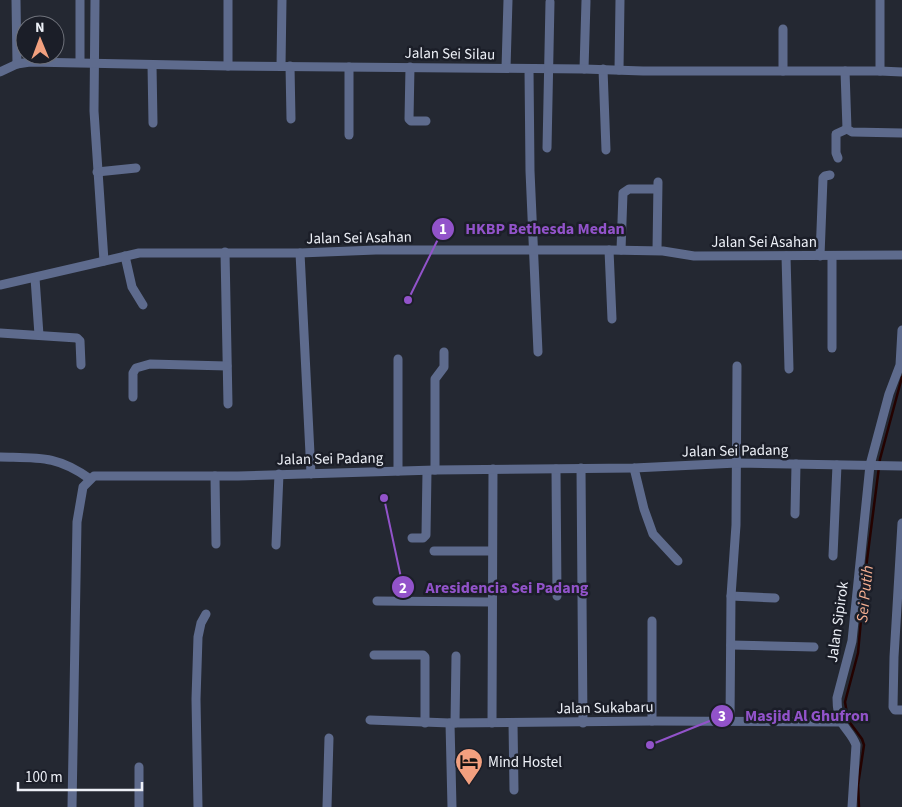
<svg xmlns="http://www.w3.org/2000/svg" width="902" height="807" font-family="'Source Sans 3',sans-serif">
  <rect width="100%" height="100%" fill="#242832"/>
  <g fill="none" stroke-linecap="round" stroke-linejoin="round">
    <polyline stroke="#240200" stroke-width="2.5" points="859,807 858,785 864,745 862,739 848,720 845,702 858,653 865,576 880,459 902,377"/>
    <g stroke="#5e6b8d" stroke-width="9">
      <polyline points="16,0 17,64"/>
      <polyline points="95,0 94,111 104,261"/>
      <polyline points="228,0 228,66"/>
      <polyline points="80,62 80,0"/>
      <polyline points="152,65 153,123"/>
      <polyline points="281,66 282,0"/>
      <polyline points="290,66 291,119"/>
      <polyline points="349,67 349,135"/>
      <polyline points="410,67 409,119 411,121 426,121"/>
      <polyline points="506,68 508,0"/>
      <polyline points="529,69 530,171 538,352"/>
      <polyline points="584,69 586,1"/>
      <polyline points="603,69 606,150"/>
      <polyline points="619,70 620,0"/>
      <polyline points="783,71 783,29"/>
      <polyline points="845,71 847,129 852,132 902,133"/>
      <polyline points="880,71 880,0"/>
      <polyline points="0,72 17,64 30,62 228,66 584,69 643,71 880,71 902,72"/>
      <polyline points="547,148 550,2"/>
      <polyline points="838,158 836,153 836,134 847,129"/>
      <polyline points="97,172 136,168"/>
      <polyline points="609,250 612,319"/>
      <polyline points="621,250 623,193 629,189 657,189"/>
      <polyline points="657,250 658,182"/>
      <polyline points="225,252 228,404"/>
      <polyline points="300,253 311,474"/>
      <polyline points="125,256 132,287 143,305"/>
      <polyline points="786,256 789,369"/>
      <polyline points="820,256 823,178 825,176 830,175"/>
      <polyline points="832,256 832,348"/>
      <polyline points="35,278 39,335"/>
      <polyline points="0,285 139,253 300,253 376,250 609,250 663,251 694,256 902,255"/>
      <polyline points="0,333 77,338 80,341 81,365"/>
      <polyline points="398,359 398,471"/>
      <polyline points="133,397 133,373 136,368 150,364 227,366"/>
      <path d="M 0,457 C 38,458 57,455 90,479"/>
      <polyline points="581,468 583,723"/>
      <polyline points="634,468 644,509 653,534 678,561"/>
      <polyline points="556,469 557,596"/>
      <polyline points="435,470 435,379 444,367 444,352"/>
      <polyline points="215,476 216,544"/>
      <polyline points="795,514 796,464"/>
      <polyline points="902,523 894,657 893,707 895,710 902,710"/>
      <polyline points="412,538 423,538 426,535 427,471"/>
      <polyline points="276,545 279,474"/>
      <polyline points="434,551 492,551"/>
      <polyline points="833,556 837,465"/>
      <polyline points="731,596 775,598"/>
      <polyline points="377,601 491,602"/>
      <polyline points="652,621 652,721"/>
      <polyline points="731,645 814,647"/>
      <polyline points="374,655 423,655 425,657 425,723"/>
      <polyline points="370,720 450,723 652,721 841,722"/>
      <polyline points="730,721 731,596 736,525 737,366"/>
      <polyline points="450,723 452,807"/>
      <polyline points="455,723 456,656"/>
      <polyline points="492,723 493,469"/>
      <polyline points="513,723 514,790"/>
      <polyline points="72,807 77,522 83,487 94,476 238,476 435,470 634,468 737,463 902,466"/>
      <polyline points="139,807 139,767"/>
      <polyline points="198,807 196,699 198,637 201,623 206,614"/>
      <polyline points="327,807 329,738"/>
      <path d="M 852,807 L 856,745 C 853,736 847,731 842,723 C 838,716 837,707 837,698 L 852,641 L 870,465 L 889,394 L 900,365 L 902,330"/>
    </g>
  </g>
  <defs>
    <symbol id="hotel-pin" viewBox="-11 -11 22 30"><path d="M0 17L-7.5 6A9.5 9.5 0 1 1 7.5 6Z" fill="#f2a07f" stroke="#1b1e28"/><path d="M-6-4.5h1.5V1H6V5H4.5V3h-9V5H-6ZM-4 0a1.8 1.8 0 1 1 3.6 0ZM.5 0V-2.5h3Q6-2.5 6 0Z" fill="#111"/></symbol>
  </defs>
  <g fill-rule="evenodd">
    <use href="#hotel-pin" x="453" y="746" width="32" height="43"/>
  </g>
  <g text-anchor="middle" dominant-baseline="central" stroke-width="5" stroke-linejoin="round" paint-order="stroke">
    <g font-size="15" fill="#edf0f7" stroke="#1b1e28">
      <text transform="translate(450 54) rotate(1)">Jalan Sei Silau</text>
      <text transform="translate(359 238) rotate(-1)">Jalan Sei Asahan</text>
      <text x="764" y="242">Jalan Sei Asahan</text>
      <text transform="translate(735 451) rotate(-1)">Jalan Sei Padang</text>
      <text transform="translate(330 459) rotate(-1)">Jalan Sei Padang</text>
      <text transform="translate(838 622) rotate(-82)">Jalan Sipirok</text>
      <text transform="translate(605 708) rotate(-1)">Jalan Sukabaru</text>
    </g>
    <g font-size="15" fill="#edf0f7" stroke="#1b1e28" text-anchor="start">
      <text x="488" y="762">Mind Hostel</text>
    </g>
    <g font-size="16" font-style="italic" fill="#f8b092" stroke="#1b1e28">
      <text transform="translate(865 594) rotate(-84)">Sei Putih</text>
    </g>
  </g>
  <path fill="none" stroke="#9253ca" stroke-width="2" d="M408 300L443 229M384 498L403 587M650 745L722 716"/>
  <g fill="#9253ca" stroke="#1b1e28" stroke-width="2">
    <circle cx="408" cy="300" r="5"/>
    <circle cx="384" cy="498" r="5"/>
    <circle cx="650" cy="745" r="5"/>
    <circle cx="443" cy="229" r="12"/>
    <circle cx="403" cy="587" r="12"/>
    <circle cx="722" cy="716" r="12"/>
  </g>
  <g font-size="15" text-anchor="middle" font-weight="bold" fill="#fff">
    <text x="443" y="234">1</text>
    <text x="403" y="593">2</text>
    <text x="722" y="721">3</text>
  </g>
  <g font-size="16" text-anchor="middle" font-weight="bold" fill="#9253ca" stroke="#1b1e28" stroke-width="5" stroke-linejoin="round" paint-order="stroke">
    <text x="545" y="234">HKBP Bethesda Medan</text>
    <text x="507" y="593">Aresidencia Sei Padang</text>
    <text x="807" y="721">Masjid Al Ghufron</text>
  </g>
  <g transform="translate(40 40) rotate(359)"><circle r="24" fill="#1b1e28" stroke="#6f727b"/>
  <path d="M0-4L9 19L0 12L-9 19Z" fill="#f2a07f"/>
  <text y="-8" font-size="14" font-weight="bold" text-anchor="middle" fill="#edf0f7">N</text>
  </g>
  <path d="M18 782v8h124v-8" fill="none" stroke="#edf0f7" stroke-width="2.5"/>
  <text x="25" y="782" font-size="15" fill="#edf0f7" stroke="#1b1e28" stroke-width="4" paint-order="stroke">100 m</text>
</svg>
